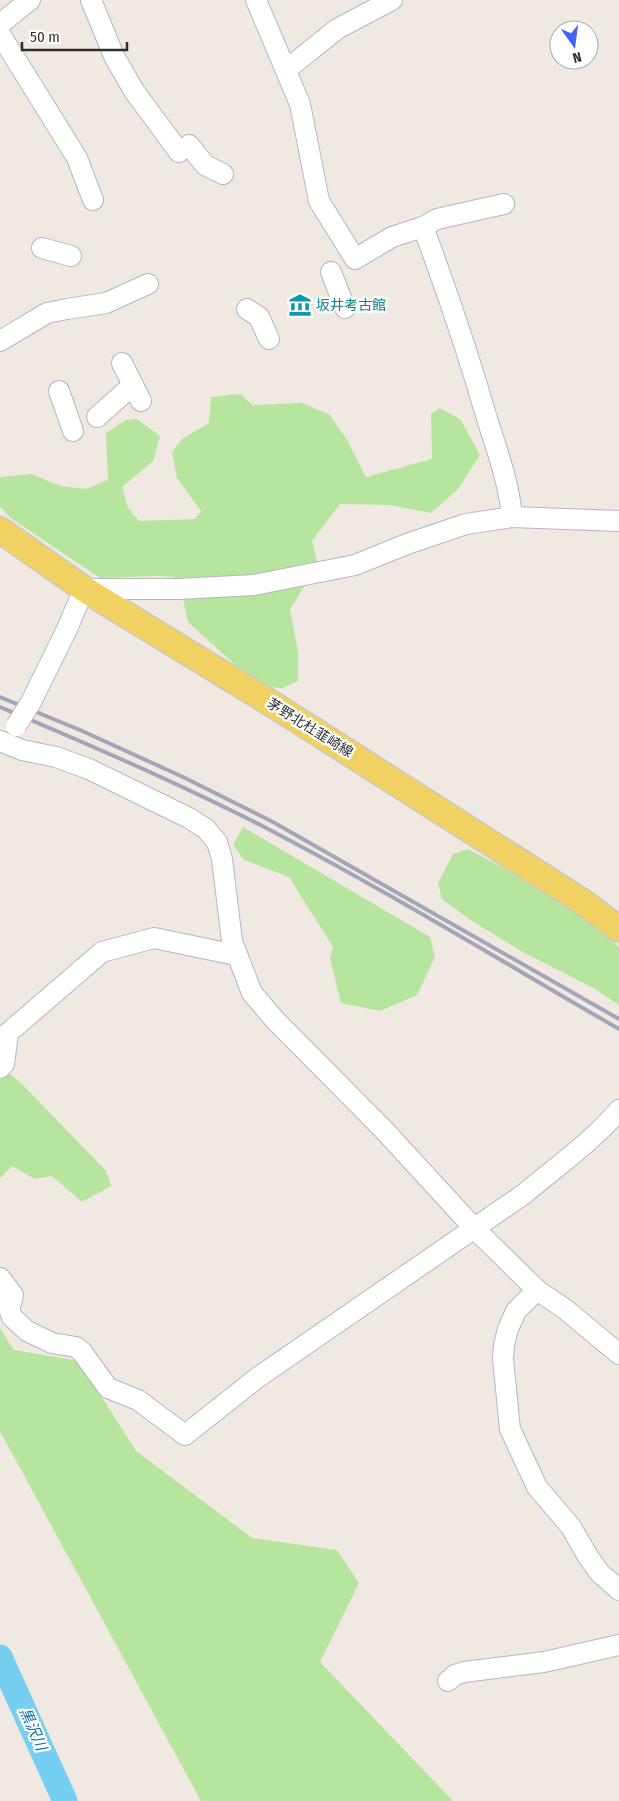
<svg xmlns="http://www.w3.org/2000/svg" width="619" height="1801" font-family="'Fira Sans Condensed','Noto Sans JP',sans-serif">
  <rect width="100%" height="100%" fill="#efe9e1"/>
  <g fill="#b6e59e">
    <polygon points="241,394 252,405 301,403 329,414 347,440 366,477 432,459 431,414 440,408 461,420 480,455 458,489 431,513 390,505 340,504 312,541 318,565 290,609 298,652 298,681 283,688 267,687 245,674 188,622 183,599 173,577 156,576 100,578 12,519 0,507 0,477 31,474 61,486 86,489 108,480 106,433 126,420 137,419 160,436 153,461 122,487 128,508 139,521 195,519 201,511 177,478 172,452 182,439 209,423 211,397"/>
    <polygon points="243,827 430,937 435,957 417,995 380,1011 341,1003 330,959 333,947 289,877 244,860 233,845"/>
    <polygon points="468,849 511,872 592,923 619,947 619,1005 595,989 521,951 469,919 442,899 438,883 453,854"/>
    <polygon points="10,1074 22,1084 106,1171 111,1186 82,1202 52,1176 35,1179 12,1166 0,1178 0,1080"/>
    <polygon points="0,1328 14,1350 79,1361 136,1451 252,1538 337,1550 359,1583 320,1662 453,1801 201,1801 0,1431"/>
  </g>
  <g fill="none" stroke-linecap="round" stroke-linejoin="round">
    <polyline stroke="#75cff0" stroke-width="25" points="0,1657 65,1801"/>
    <defs>
      <g id="minor">
        <polyline points="91,0 114,56 134,91 179,152"/>
        <path d="M 256,0 L 300,104 L 319,201 L 355,259 L 392,237 L 423,227 C 447,291 469,356 488,422 C 498,453 509,484 512,517"/>
        <polyline points="0,24 30,0"/>
        <polyline points="0,34 77,158 93,200"/>
        <polyline points="286,70 337,29 392,0"/>
        <polyline points="189,145 205,165 223,174"/>
        <polyline points="423,227 437,219 504,204"/>
        <polyline points="42,248 71,256"/>
        <polyline points="331,272 345,308"/>
        <polyline points="247,309 259,317 269,339"/>
        <polyline points="0,341 47,313 67,309 106,303 148,284"/>
        <polyline points="122,363 141,401"/>
        <polyline points="59,391 73,431"/>
        <polyline points="97,417 133,385"/>
        <polyline points="67,629 84,589 178,589 254,585 355,565 407,544 466,524 512,517 619,521"/>
        <polyline points="0,741 22,750 56,757 89,769 189,818 206,829 217,842 222,859 232,941 252,993 275,1020 383,1129 474,1228 537,1290 565,1309 619,1354"/>
        <polyline points="0,1068 4,1064 8,1033 102,952 154,938 236,955"/>
        <polyline points="0,1278 13,1295 10,1307"/>
        <polyline points="537,1290 516,1311 508,1329 504,1345 503,1359 510,1429 537,1487 571,1527 587,1555 599,1572 619,1590"/>
        <path d="M 0,1297 L 9,1309 L 12,1317 L 27,1331 L 52,1343 L 76,1347 L 82,1352 L 108,1388 L 138,1400 L 185,1435 L 257,1378 L 524,1194 C 556,1167 592,1142 619,1110"/>
        <polyline points="448,1681 455,1675 464,1672 544,1662 619,1645"/>
      </g>
      <polyline id="major" points="0,530 84,589 277,707 583,902 619,929"/>
    </defs>
    <use href="#minor" stroke="#b4b7c1" stroke-width="22"/>
    <use href="#major" stroke="#c9c9c9" stroke-width="28"/>
    <use href="#minor" stroke="#fff" stroke-width="20"/>
    <use href="#major" stroke="#f2d163" stroke-width="25"/>
    <g stroke="#a3a6b8" stroke-width="4">
      <polyline points="0,697 80,730 183,777 273,822 619,1019"/>
      <path d="M 0,707 C 91,745 181,784 268,829 C 387,891 503,962 619,1029"/>
    </g>
    <defs>
      <polyline id="minor-bridge" points="16,726 31,702 67,629"/>
    </defs>
    <use href="#minor-bridge" stroke="#b4b7c1" stroke-width="22" stroke-linecap="butt"/>
    <use href="#minor-bridge" stroke="#fff" stroke-width="20"/>
  </g>
  <defs>
    <symbol id="museum-bare" viewBox="-9 -9 18 18"><path d="M0-6L6-3V-2H-6V-3ZM-5-1h2V3h-2ZM-1-1h2V3h-2ZM3-1h2V3H3ZM-6 4H6V6H-6Z" fill="#0f9aa8" stroke="#fff" stroke-width="2.5" paint-order="stroke"/></symbol>
  </defs>
  <g fill-rule="evenodd">
    <use href="#museum-bare" x="284" y="289" width="32" height="32"/>
  </g>
  <g text-anchor="middle" dominant-baseline="central" stroke-width="4.5" stroke-linejoin="round" paint-order="stroke">
    <g font-size="14" fill="#0d838f" stroke="#fff" text-anchor="start">
      <text x="316" y="305">坂井考古館</text>
    </g>
    <g font-size="14" fill="#2e2e2e" stroke="#fff">
      <text transform="translate(310 728) rotate(32)">茅野北杜韮崎線</text>
    </g>
    <g font-size="15" font-style="italic" fill="#0d6fa3" stroke="#fff">
      <text transform="translate(33 1729) rotate(66)">黒沢川</text>
    </g>
  </g>
  <g transform="translate(574 45) rotate(166)"><circle r="24" fill="#ffffff" stroke="#ababab"/>
  <path d="M0-4L9 19L0 12L-9 19Z" fill="#4264fb"/>
  <text y="-8" font-size="14" font-weight="bold" text-anchor="middle" fill="#2e2e2e">N</text>
  </g>
  <path d="M22 42v8h105v-8" fill="none" stroke="#2e2e2e" stroke-width="2.5"/>
  <text x="30" y="42" font-size="15" fill="#2e2e2e" stroke="#ffffff" stroke-width="4" paint-order="stroke">50 m</text>
</svg>
